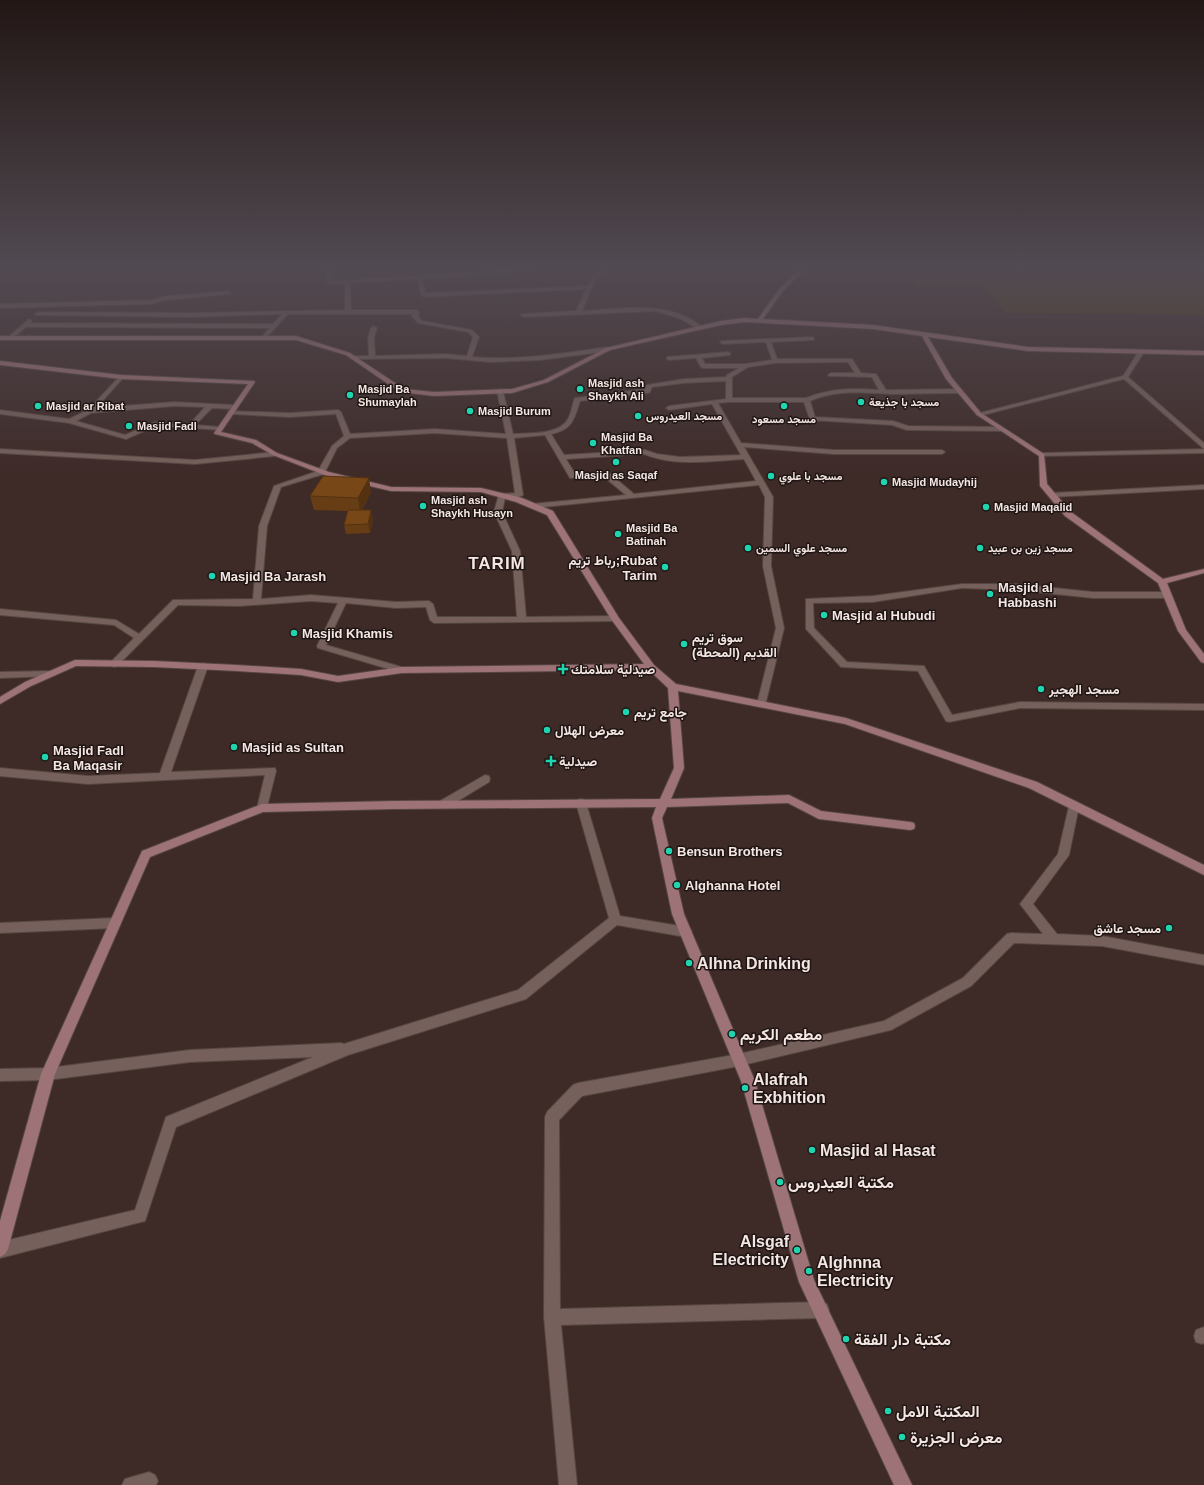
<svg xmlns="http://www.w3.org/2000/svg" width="1204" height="1485" font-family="Helvetica,Vazirmatn,sans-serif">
  <rect width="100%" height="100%" fill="#3e2a27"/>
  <polygon fill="#4b3c14" points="909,270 1204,270 1204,315 1006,313 981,284 918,287 908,274"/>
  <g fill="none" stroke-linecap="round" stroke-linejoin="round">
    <defs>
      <g id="street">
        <path d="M 325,270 L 330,270 L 332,281 L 506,270 L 536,270 L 422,279 L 426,293 L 587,286 C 594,276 598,270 610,270 L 599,276 L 592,287 L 582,311 C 621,309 670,299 703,328 L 698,329 L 679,318 L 656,311 L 524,317 L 521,315 L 522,314 L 576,311 L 586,289 L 424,297 L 421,295 L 417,279 L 350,283 L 351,310 L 416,310 L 419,312 L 418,316 L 422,321 L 472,330 L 479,337 L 472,357 C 518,361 563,353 608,347 L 611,349 L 608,351 L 541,360 L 491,362 L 445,358 L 352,359 L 351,358 L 354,356 L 369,356 L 368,337 L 371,328 L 374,326 L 377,328 L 374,337 L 375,356 L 445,354 L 467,356 L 473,337 L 468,332 L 418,323 L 412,316 L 413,314 L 288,314 L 264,340 L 261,338 L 270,328 L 26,327 L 11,340 L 6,339 L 29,319 L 32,321 L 30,323 L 273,324 L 282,314 L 192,317 L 36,315 L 35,314 L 38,312 L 192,313 L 345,310 L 345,284 L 328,284 Z"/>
        <polygon points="228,291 231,293 230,294 166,300 152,304 0,308 0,304 152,300 166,296"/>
        <path d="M 812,337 L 814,338 L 814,340 L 771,342 L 777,359 L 852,359 L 861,373 L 876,374 L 886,390 L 960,389 L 963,391 L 960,393 C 937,393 915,394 892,394 C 864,393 837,389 810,401 L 815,417 L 893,421 L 908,426 L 1001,427 L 1004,429 L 1001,431 L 907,430 L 892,425 L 810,420 L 804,402 L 729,402 L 718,403 L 741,443 L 834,450 L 942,450 L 945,452 L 942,454 L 834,454 L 744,447 L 773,497 L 771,566 L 784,628 L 765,706 L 762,707 L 757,704 L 776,628 L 763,566 L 765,497 L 759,485 L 534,508 L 530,506 L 531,504 L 626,495 L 604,477 L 570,478 L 545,435 L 514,438 L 523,495 L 519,497 L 505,498 L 502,512 L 520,551 L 526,617 L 615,616 L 619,619 L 618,621 L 434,623 L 430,620 L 426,607 L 396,608 L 346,603 L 326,645 L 405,668 L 407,670 L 402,673 L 318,648 L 317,646 L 338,603 L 311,601 L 239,606 L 178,605 L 117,666 L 114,667 L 109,664 L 111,662 L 134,638 L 114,625 L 0,615 L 0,609 L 116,620 L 139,634 L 173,600 L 253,599 L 259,526 L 274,486 L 318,471 L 332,446 L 344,436 L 336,414 L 290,417 L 231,414 L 228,412 L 229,411 L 290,413 L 338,410 L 341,412 L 350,434 L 435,429 L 506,434 L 497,391 L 500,389 L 503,391 L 513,434 C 529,433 559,435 568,419 C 572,412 572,404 575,398 L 645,389 L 647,385 L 684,379 L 726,377 L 727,375 L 739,368 L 703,368 L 701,367 L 696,358 L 669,360 L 667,359 L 667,357 L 728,352 L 730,353 L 730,355 L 702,358 L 705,364 L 745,364 L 772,360 L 766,342 L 723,344 L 720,342 L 721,341 ZM 848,362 L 855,373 L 831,373 L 828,375 L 829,376 L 872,377 L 879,390 C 854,388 830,388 806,398 L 732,398 L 732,377 L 748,367 L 775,363 ZM 726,381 L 726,399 L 669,406 L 666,408 L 669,410 L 712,404 L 741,455 L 680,457 L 657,454 L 645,450 L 564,455 L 551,434 C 572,430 574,420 580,401 L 648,393 L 650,392 L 652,387 L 684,383 ZM 435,433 L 507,438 L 515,493 L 499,494 L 494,512 L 512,551 L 517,617 L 437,617 L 433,604 L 429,601 L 396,602 L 311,595 L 261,599 L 267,526 L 281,487 L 324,474 L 337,448 L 350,438 ZM 644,454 C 675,467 711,461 744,459 L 756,481 L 634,494 L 609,473 L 575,474 L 566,459 Z"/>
        <polygon points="1141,350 1144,352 1128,377 1204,443 1204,453 1040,456 1039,455 1042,453 1204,449 1124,379 979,416 976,414 1123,376 1139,351"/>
        <path d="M 121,375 L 123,376 L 123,378 L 96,408 L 174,402 L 234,405 L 237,407 L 234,409 L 212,408 L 195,425 L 220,427 L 222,428 L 222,430 L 156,426 L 126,439 L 69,423 L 0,414 L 0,410 L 69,419 L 88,410 ZM 174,406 L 205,407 L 189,425 L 155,422 L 125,435 L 76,421 L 91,413 Z"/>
        <polygon points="0,449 195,460 275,452 278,454 275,456 195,464 0,453"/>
        <polygon points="1204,485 1204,489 1052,497 1048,495 1052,493"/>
        <polygon points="962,584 1015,584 1093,592 1167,592 1171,595 1167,598 1093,598 1015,590 962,588 873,602 813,603 814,628 847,662 924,666 952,715 1020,702 1204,704 1204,710 1020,708 949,722 946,721 918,671 841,667 806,629 806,599 873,596"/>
        <polygon points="203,663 208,666 171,772 275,768 276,771 266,811 258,811 257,808 265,775 88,784 0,776 0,768 88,776 160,773 198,666"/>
        <polygon points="51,671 56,674 54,676 0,678 0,672"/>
        <polygon points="485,775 489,776 490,779 489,782 448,807 440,807 439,804 440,801"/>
        <polygon points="581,799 585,800 586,803 620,916 686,927 690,928 692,932 690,936 686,937 617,925 526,999 348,1055 176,1127 145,1221 0,1258 0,1242 135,1210 166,1117 313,1057 190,1062 48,1080 0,1081 0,1069 48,1068 190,1050 341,1043 344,1044 518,990 609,918 576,803 577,800"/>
        <polygon points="1074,802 1078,803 1079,806 1069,855 1033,904 1057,934 1102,936 1204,955 1204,965 1102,946 1014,943 971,986 891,1030 739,1066 582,1096 559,1120 560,1309 821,1302 827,1304 829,1310 827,1316 821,1318 561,1325 577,1485 559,1485 544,1317 545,1117 547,1112 573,1085 578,1083 739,1054 884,1021 963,978 1007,934 1011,933 1043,934 1020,904 1058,854 1069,806 1070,803"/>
        <polygon points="115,918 119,919 121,923 119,927 115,928 0,933 0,923"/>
        <polygon points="1204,1327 1204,1343 1202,1344 1196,1342 1194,1336 1196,1330"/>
        <polygon points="149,1472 155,1475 158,1481 156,1485 122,1485 125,1479"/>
      </g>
      <g id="secondary">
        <polygon points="799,270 804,270 783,291 763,319 873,325 1028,347 1204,351 1204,355 1028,351 928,337 952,378 981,413 1044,454 1047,484 1071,512 1163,579 1204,569 1204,573 1167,583 1186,630 1204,654 1204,663 1201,662 1178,631 1158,583 1065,516 1040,486 1039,456 977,415 946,379 922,336 873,329 744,322 721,325 610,350 548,382 512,393 434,396 400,392 346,355 296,340 0,340 0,336 296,336 350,353 404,389 434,392 512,389 544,380 606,348 721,321 744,318 758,319 779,289"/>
        <polygon points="0,361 121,375 254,381 255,382 221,432 256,440 277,453 329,472 391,487 481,488 522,498 553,511 619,618 654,665 676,684 846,718 1037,782 1204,865 1204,875 1029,788 845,724 678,691 684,768 671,799 789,795 821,811 910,822 914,823 915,826 914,829 910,830 819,819 788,803 667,807 662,818 684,914 755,1081 814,1280 912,1485 894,1485 799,1282 741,1081 672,914 652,818 656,807 394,809 263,812 150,857 55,1074 8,1249 5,1254 0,1257 0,1221 41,1074 142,851 262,804 394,801 660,799 674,768 668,688 649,670 402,673 338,682 301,675 237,671 154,667 76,666 31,686 0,704 0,697 25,682 75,660 154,661 237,665 301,669 338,676 402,667 644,664 611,619 547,515 516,502 481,492 391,491 327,476 273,455 252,443 215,434 214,433 248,384 121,379 0,365"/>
      </g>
    </defs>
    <use href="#street" stroke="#564642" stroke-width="2"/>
    <use href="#secondary" stroke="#564642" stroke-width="2"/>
    <use href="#street" fill="#76605b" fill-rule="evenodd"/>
    <use href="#secondary" fill="#9e7377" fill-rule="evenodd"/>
  </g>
  <polygon fill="#673d15" points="371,492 362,510 373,519 370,533 346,534 344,525 348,511 314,510 310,496"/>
  <g fill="#543211">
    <polygon points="369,478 371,492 360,512 358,498"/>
    <polygon points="371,510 373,519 370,533 368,524"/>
  </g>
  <g fill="#784718" stroke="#543211">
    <polygon points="323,476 369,478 358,498 310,496"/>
    <polygon points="348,510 371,510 368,524 344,525"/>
  </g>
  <linearGradient id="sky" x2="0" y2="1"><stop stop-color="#221715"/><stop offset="0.56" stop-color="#524a52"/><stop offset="1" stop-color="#524a52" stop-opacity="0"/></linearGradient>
  <rect width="1204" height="478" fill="url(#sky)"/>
  <g fill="#1ed5b0" stroke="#1f1614" stroke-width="1.5">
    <circle cx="580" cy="389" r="4"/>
    <circle cx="350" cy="395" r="4"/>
    <circle cx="861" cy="402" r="4"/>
    <circle cx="38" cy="406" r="4"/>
    <circle cx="784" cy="406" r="4"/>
    <circle cx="470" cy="411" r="4"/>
    <circle cx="638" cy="416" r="4"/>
    <circle cx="129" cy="426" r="4"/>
    <circle cx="593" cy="443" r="4"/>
    <circle cx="616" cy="462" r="4"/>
    <circle cx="771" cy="476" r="4"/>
    <circle cx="884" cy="482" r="4"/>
    <circle cx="423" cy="506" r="4"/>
    <circle cx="986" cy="507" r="4"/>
    <circle cx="618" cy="534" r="4"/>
    <circle cx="748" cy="548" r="4"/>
    <circle cx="980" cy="548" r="4"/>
    <circle cx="665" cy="567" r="4"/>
    <circle cx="212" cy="576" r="4"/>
    <circle cx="990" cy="594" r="4"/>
    <circle cx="824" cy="615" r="4"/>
    <circle cx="294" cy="633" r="4"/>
    <circle cx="684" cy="644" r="4"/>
    <path d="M561 663h4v4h4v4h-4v4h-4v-4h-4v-4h4z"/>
    <circle cx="1041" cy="689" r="4"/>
    <circle cx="626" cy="712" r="4"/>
    <circle cx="547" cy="730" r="4"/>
    <circle cx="234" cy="747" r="4"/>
    <circle cx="45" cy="757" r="4"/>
    <path d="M549 755h4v4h4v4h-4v4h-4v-4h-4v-4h4z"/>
    <circle cx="669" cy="851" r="4"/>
    <circle cx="677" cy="885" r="4"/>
    <circle cx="1169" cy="928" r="4"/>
    <circle cx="689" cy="963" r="4"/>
    <circle cx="732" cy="1034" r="4"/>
    <circle cx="745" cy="1088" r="4"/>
    <circle cx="812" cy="1150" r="4"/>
    <circle cx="780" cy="1182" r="4"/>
    <circle cx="797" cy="1250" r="4"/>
    <circle cx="809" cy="1271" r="4"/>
    <circle cx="846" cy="1339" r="4"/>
    <circle cx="888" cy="1411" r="4"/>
    <circle cx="902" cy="1437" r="4"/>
  </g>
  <g text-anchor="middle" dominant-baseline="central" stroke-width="3" stroke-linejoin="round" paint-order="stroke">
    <g font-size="11" font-weight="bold" fill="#f4e6e3" stroke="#1f1614" text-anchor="start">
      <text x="588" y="383">Masjid ash<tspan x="588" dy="13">Shaykh Ali</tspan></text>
      <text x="358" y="389">Masjid Ba<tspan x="358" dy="13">Shumaylah</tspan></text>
      <text x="869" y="402">مسجد با جذيعة</text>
      <text x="46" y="406">Masjid ar Ribat</text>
      <text x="478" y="411">Masjid Burum</text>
      <text x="646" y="416">مسجد العيدروس</text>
      <text x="784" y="419" text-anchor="middle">مسجد مسعود</text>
      <text x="137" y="426">Masjid Fadl</text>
      <text x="601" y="437">Masjid Ba<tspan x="601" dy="13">Khatfan</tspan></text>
      <text x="616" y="475" text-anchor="middle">Masjid as Saqaf</text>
      <text x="779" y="476">مسجد با علوي</text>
      <text x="892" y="482">Masjid Mudayhij</text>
      <text x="431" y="500">Masjid ash<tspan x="431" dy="13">Shaykh Husayn</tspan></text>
      <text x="994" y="507">Masjid Maqalid</text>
      <text x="626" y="528">Masjid Ba<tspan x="626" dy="13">Batinah</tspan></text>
      <text x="756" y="548">مسجد علوي السمين</text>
      <text x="988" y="548">مسجد زين بن عبيد</text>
    </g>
    <g font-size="13" font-weight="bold" fill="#f4e6e3" stroke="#1f1614" text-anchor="start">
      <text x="657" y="560" text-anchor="end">رباط تريم;Rubat<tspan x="657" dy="15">Tarim</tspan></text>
      <text x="220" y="576">Masjid Ba Jarash</text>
      <text x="998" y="587">Masjid al<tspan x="998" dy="15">Habbashi</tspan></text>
      <text x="832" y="615">Masjid al Hubudi</text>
      <text x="302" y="633">Masjid Khamis</text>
      <text x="692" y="637">سوق تريم<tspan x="692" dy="15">القديم (المحطة)</tspan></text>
      <text x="571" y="669">صيدلية سلامتك</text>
      <text x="1049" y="689">مسجد الهجير</text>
      <text x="634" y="712">جامع تريم</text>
      <text x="555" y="730">معرض الهلال</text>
      <text x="242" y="747">Masjid as Sultan</text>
      <text x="53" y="750">Masjid Fadl<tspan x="53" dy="15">Ba Maqasir</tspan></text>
      <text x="559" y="761">صيدلية</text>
      <text x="677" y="851">Bensun Brothers</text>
      <text x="685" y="885">Alghanna Hotel</text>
      <text x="1161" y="928" text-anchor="end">مسجد عاشق</text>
    </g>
    <g font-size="16" font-weight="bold" fill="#f4e6e3" stroke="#1f1614" text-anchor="start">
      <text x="697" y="963">Alhna Drinking</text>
      <text x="740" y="1034">مطعم الكريم</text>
      <text x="753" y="1079">Alafrah<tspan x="753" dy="18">Exbhition</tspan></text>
      <text x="820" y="1150">Masjid al Hasat</text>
      <text x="788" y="1182">مكتبة العيدروس</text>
      <text x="789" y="1241" text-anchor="end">Alsgaf<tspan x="789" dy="18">Electricity</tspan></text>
      <text x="817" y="1262">Alghnna<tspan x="817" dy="18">Electricity</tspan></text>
      <text x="854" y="1339">مكتبة دار الفقة</text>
      <text x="896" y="1411">المكتبة الامل</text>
      <text x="910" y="1437">معرض الجزيرة</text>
    </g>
    <g font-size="17" font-weight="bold" letter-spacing="1" fill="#f4e6e3" stroke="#1f1614">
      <text x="497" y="563">TARIM</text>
    </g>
  </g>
</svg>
